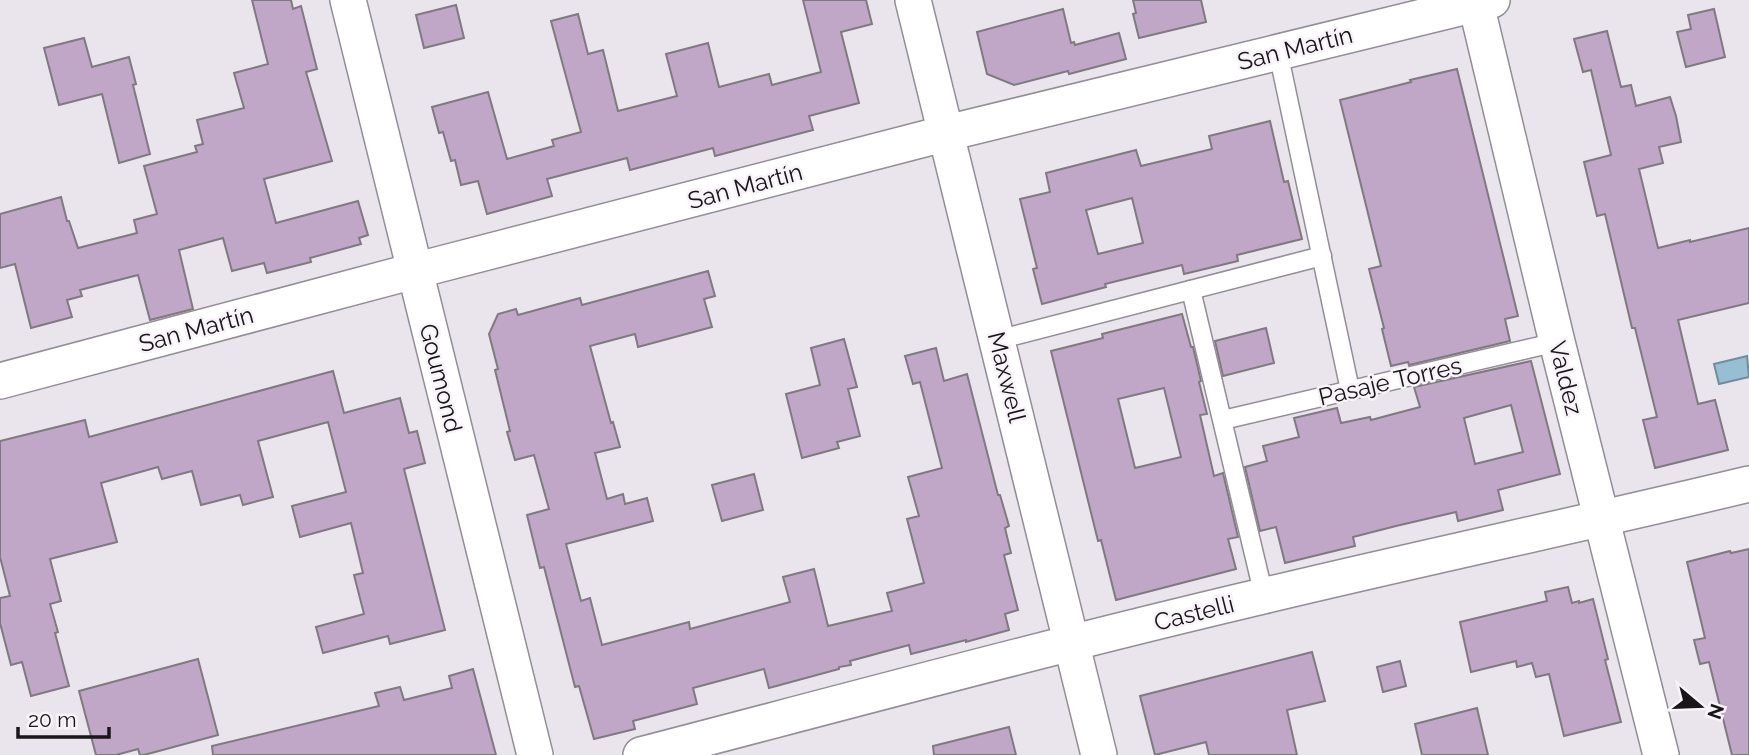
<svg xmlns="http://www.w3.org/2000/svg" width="1749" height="755" font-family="Raleway,sans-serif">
  <rect width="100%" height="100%" fill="#eae5ec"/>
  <polygon fill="#97bfd4" stroke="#718c9c" stroke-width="2" points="1747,356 1749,377 1719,384 1714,364"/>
  <g fill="#c0a7c7" stroke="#7f7a80" stroke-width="2" fill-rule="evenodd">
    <polygon points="252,0 291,0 293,9 301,6 317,69 306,72 332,161 264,179 276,223 358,201 368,235 359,238 361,244 310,258 311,262 267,273 264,263 232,271 223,238 179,250 193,309 150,320 138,275 80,290 82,296 67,300 72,317 31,328 15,264 0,268 0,214 61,197 67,221 69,221 78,248 137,233 134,220 157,214 144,166 197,152 195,146 203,144 197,120 244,108 234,73 268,64"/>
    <polygon points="803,0 866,0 872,24 841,32 859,103 809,116 813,130 715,156 713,148 630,170 627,158 547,179 552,196 487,214 478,181 461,185 455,160 451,161 443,132 439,133 432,107 488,92 507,159 554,146 552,140 581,132 551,21 578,14 588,54 603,50 618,111 677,96 666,54 708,43 719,87 769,74 772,85 821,72"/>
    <polygon points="1133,0 1201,0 1206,22 1139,38 1133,14 1136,13"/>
    <polygon points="456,5 464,38 424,48 416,15"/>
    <polygon points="1063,9 1071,43 1074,42 1075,45 1119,33 1126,59 1069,74 1068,71 1014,85 987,74 977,32"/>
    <polygon points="1714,9 1725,57 1686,67 1677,32 1691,29 1688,15"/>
    <polygon points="1607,31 1621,87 1631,85 1636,106 1670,97 1676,116 1681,142 1659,147 1663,163 1639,169 1658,248 1690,240 1690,242 1749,228 1749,303 1678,320 1698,404 1715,400 1728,450 1655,468 1643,420 1657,417 1635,328 1632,328 1605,214 1597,216 1584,162 1611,155 1591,70 1583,72 1574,39"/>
    <polygon points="84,38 92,67 129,57 136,84 133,85 150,154 119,163 102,94 59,105 44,48"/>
    <polygon points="1457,69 1518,316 1505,319 1510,341 1409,365 1408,362 1391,366 1382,329 1384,328 1369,269 1381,266 1340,100 1411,82 1410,80"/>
    <path d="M 1270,121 L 1284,182 L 1288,181 L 1302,239 L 1237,255 L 1238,261 L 1184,274 L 1182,265 L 1105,284 L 1106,287 L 1042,304 L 1033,269 L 1037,268 L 1020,199 L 1050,192 L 1046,173 L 1136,150 L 1141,166 L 1212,149 L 1209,136 ZM 1132,198 L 1143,243 L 1098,254 L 1086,210 Z"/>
    <polygon points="708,271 715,296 704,299 712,327 638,347 635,334 590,346 611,423 613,422 620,447 595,453 607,499 623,494 625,504 647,498 653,521 566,544 581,601 590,598 602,645 689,622 690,629 790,602 783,577 814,569 828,626 892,611 887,593 924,583 907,519 919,516 908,477 942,468 920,382 913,384 905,356 936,348 944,381 967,374 998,495 1000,495 1009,526 1005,528 1011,553 1004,555 1018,610 1005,614 1009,630 966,642 966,640 911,654 909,645 850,661 851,665 839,667 839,669 769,688 764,669 693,688 697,704 633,721 635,729 594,739 579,686 575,687 544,567 540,568 527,515 549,509 534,455 515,460 507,432 510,431 495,370 498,369 489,334 498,314 516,309 518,315 580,298 582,305"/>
    <path d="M 1182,314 L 1191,347 L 1193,347 L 1201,381 L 1199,382 L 1207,414 L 1200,415 L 1214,476 L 1223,473 L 1238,537 L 1228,539 L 1236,569 L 1116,600 L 1101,540 L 1098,541 L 1051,351 L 1103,338 L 1102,334 ZM 1164,388 L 1181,457 L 1135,468 L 1118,399 Z"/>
    <polygon points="1266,328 1274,363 1223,376 1215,341"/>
    <polygon points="844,339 857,387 848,389 860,436 837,442 839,448 802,458 786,394 820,385 811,348"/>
    <path d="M 1531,361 L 1560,474 L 1498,490 L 1503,510 L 1458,521 L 1456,512 L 1396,526 L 1353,537 L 1355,546 L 1285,563 L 1276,527 L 1260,531 L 1245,467 L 1267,461 L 1263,446 L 1299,437 L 1294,418 L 1337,408 L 1341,423 L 1370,417 L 1371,420 L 1420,407 L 1414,387 ZM 1511,405 L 1523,452 L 1475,464 L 1464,418 Z"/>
    <polygon points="333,371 344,413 400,398 409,433 417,431 425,463 404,469 445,630 390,644 388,636 323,653 316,627 364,614 354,575 363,573 351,523 300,537 292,506 346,492 328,422 258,441 273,497 243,505 240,495 201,505 192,471 162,479 158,467 101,483 117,542 50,559 61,601 50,604 58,632 55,633 69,686 31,696 22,662 11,665 0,623 0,598 10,596 0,557 0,441 85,420 89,437"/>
    <polygon points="754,474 763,510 722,521 712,485"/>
    <polygon points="1749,549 1749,755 1732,755 1709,662 1700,664 1694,640 1705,638 1687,562 1730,551 1731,553"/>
    <polygon points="1568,587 1572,603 1579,601 1579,603 1593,599 1608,659 1605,660 1621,722 1564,736 1549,674 1536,677 1532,663 1517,667 1516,661 1471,672 1460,622 1547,601 1545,592"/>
    <polygon points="1312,652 1325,701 1287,710 1297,755 1209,755 1206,742 1155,755 1140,696"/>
    <polygon points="198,659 218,735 144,755 140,755 138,749 116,755 96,755 79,691"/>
    <polygon points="1400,661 1406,686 1383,692 1377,667"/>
    <polygon points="473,669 496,755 213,755 212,746 379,706 375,693 400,687 404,700 452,688 449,676"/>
    <polygon points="1477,708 1488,755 1422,755 1415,724"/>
    <polygon points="1009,727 1016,755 934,755 933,746"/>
  </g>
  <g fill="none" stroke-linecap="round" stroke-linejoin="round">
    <defs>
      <g id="lane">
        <polyline points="1278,52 1350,390"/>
        <polyline points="1191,290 1264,596"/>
        <polyline points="997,340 1322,256"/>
        <polyline points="1223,420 1557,342"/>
      </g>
      <g id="street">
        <polyline points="348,0 535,755"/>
        <polyline points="913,0 1099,755"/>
        <polyline points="1475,0 1557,342 1661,755"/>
        <polyline points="0,381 414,271 947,133 1492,0"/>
        <path d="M 641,755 C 848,701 1055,645 1263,596 C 1425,557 1587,523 1749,484"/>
      </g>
    </defs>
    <use href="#lane" stroke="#938e95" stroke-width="21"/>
    <use href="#street" stroke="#938e95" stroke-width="38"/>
    <use href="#lane" stroke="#fff" stroke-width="18"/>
    <use href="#street" stroke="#fff" stroke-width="35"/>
  </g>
  <g text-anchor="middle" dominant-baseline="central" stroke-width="5" stroke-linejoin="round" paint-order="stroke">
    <g font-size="24" fill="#181619" stroke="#f8f2f9">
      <text transform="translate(1295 48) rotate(-14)">San Martín</text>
      <text transform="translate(745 186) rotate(-15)">San Martín</text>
      <text transform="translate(196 329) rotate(-15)">San Martín</text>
      <text transform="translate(1007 377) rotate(76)">Maxwell</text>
      <text transform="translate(441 378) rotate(76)">Goumond</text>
      <text transform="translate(1566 378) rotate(76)">Valdez</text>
      <text transform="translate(1390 381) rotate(-13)">Pasaje Torres</text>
      <text transform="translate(1194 613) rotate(-14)">Castelli</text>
    </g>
  </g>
  <g transform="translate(1700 706) rotate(109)" stroke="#f8f2f9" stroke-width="5" paint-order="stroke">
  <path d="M0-5L12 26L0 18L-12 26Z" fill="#181619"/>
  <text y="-10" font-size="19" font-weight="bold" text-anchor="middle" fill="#181619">N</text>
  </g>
  <path d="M18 727v10h91v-10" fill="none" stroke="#181619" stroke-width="3.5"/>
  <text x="28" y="727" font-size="21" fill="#181619" stroke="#f8f2f9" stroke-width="5" paint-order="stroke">20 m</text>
</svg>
